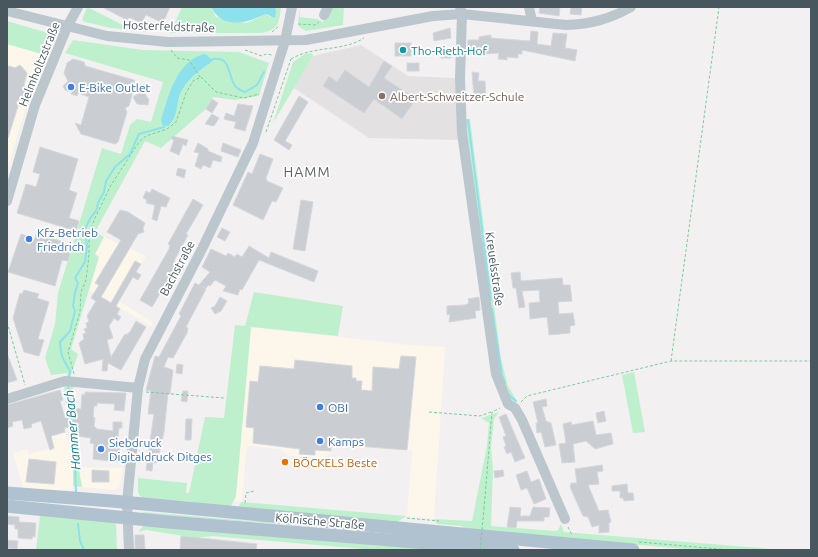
<svg xmlns="http://www.w3.org/2000/svg" width="818" height="557" font-family="Ubuntu,sans-serif">
  <rect width="100%" height="100%" fill="#f3f0f1"/>
  <g fill="#fcf6eb">
    <polygon points="7,44 45,55 28,101 7,170"/>
    <polygon points="104,237 146,256 119,301 153,322 151,326 89,290 99,257 94,254"/>
    <polygon points="251,327 409,345 445,347 434,519 407,516 412,451 332,445 331,452 323,459 289,456 281,449 247,446 242,498 241,502 234,501"/>
    <polygon points="58,406 70,449 73,449 73,486 72,490 63,489 61,491 23,488 13,453 27,449 29,454 49,449 41,419"/>
    <polygon points="78,467 123,468 120,486 115,490 82,487"/>
  </g>
  <polygon fill="#e4e1e3" points="361,45 408,76 455,78 460,140 369,138 294,88 313,56"/>
  <g fill="#bff0ce" fill-rule="evenodd">
    <polygon points="87,7 123,25 150,26 147,32 111,28 85,22 82,20"/>
    <path d="M 182,7 L 211,7 L 216,17 L 247,23 L 266,14 L 270,17 L 276,11 L 275,7 L 281,7 C 279,23 279,29 262,33 L 170,33 Z"/>
    <polygon points="332,7 344,7 343,25 306,31 299,27 298,22 300,9 300,17 317,19 323,22"/>
    <polygon points="7,21 48,33 52,40 45,55 7,44"/>
    <path d="M 73,40 L 143,50 L 239,52 L 269,63 L 259,96 L 235,100 L 213,97 L 207,108 L 161,148 L 145,141 L 95,232 L 104,237 L 95,254 L 99,257 L 71,349 L 78,354 L 70,378 L 66,378 L 68,373 L 51,375 L 45,358 L 55,324 L 58,293 L 102,148 L 121,154 L 130,125 L 137,119 L 151,122 L 163,82 L 65,53 ZM 207,55 L 213,61 C 200,70 187,79 180,94 C 176,104 177,115 171,124 L 162,125 L 161,120 Z"/>
    <polygon points="312,53 313,56 273,123 293,62 305,54"/>
    <polygon points="470,119 501,359 508,386 517,401 514,404 499,375 465,120"/>
    <polygon points="254,292 343,306 338,336 251,327 236,496 229,510 187,501 146,500 140,496 138,492 138,478 187,483 186,493 189,493 205,417 224,418 235,325 245,326"/>
    <polygon points="634,372 645,432 633,433 622,375"/>
    <path d="M 64,386 L 73,386 L 74,408 L 72,409 C 76,435 77,461 82,487 L 73,486 L 73,449 Z"/>
    <polygon points="499,412 494,419 491,447 493,469 491,526 555,531 558,530 561,524 564,532 785,550 696,550 469,530 461,526 437,524 434,519 472,521 487,446 489,423 481,418"/>
    <polygon points="241,502 407,516 395,523 237,510"/>
    <polygon points="7,510 108,520 116,524 117,550 36,550 40,516 7,513"/>
    <polygon points="143,512 347,529 143,514"/>
    <polygon points="145,524 475,550 375,550 213,536 196,538 146,530 138,532"/>
  </g>
  <g fill="#8ce1ed">
    <path d="M 211,7 L 275,7 L 276,11 L 275,18 L 266,14 C 246,23 223,30 211,7 Z"/>
    <path d="M 204,54 L 207,55 L 213,61 C 200,70 187,79 180,94 C 176,105 178,118 168,126 L 162,125 L 161,120 C 169,95 176,62 204,54 Z"/>
  </g>
  <g fill="none" stroke-linecap="round" stroke-linejoin="round">
    <g stroke="#8ce1ed" stroke-width="2">
      <path d="M 210,60 C 232,53 227,77 236,87 C 238,89 242,91 245,92 L 257,85 L 264,72"/>
      <polyline points="468,120 491,300"/>
      <polyline points="492,309 502,375 505,383"/>
      <path d="M 69,378 L 70,371 C 63,359 61,357 60,342 L 70,331 L 75,311 L 73,306 L 75,293 L 78,283 L 75,278 L 85,262 L 87,246 L 85,229 L 91,217 L 96,211 L 98,203 L 104,192 L 106,181 L 115,167 L 130,154 L 139,134 L 164,127 L 165,124"/>
      <polyline points="68,384 74,436 76,493"/>
      <polyline points="509,395 516,401"/>
      <polyline points="78,524 80,541 84,550"/>
    </g>
  </g>
  <g fill="#caced3" stroke="#d4d7dc">
    <polygon points="102,7 170,7 163,23 146,15 141,23 131,18 128,18 127,20"/>
    <polygon points="540,7 560,7 559,16 539,13"/>
    <polygon points="571,7 582,7 581,15 570,14"/>
    <polygon points="450,28 451,38 434,41 433,33"/>
    <polygon points="531,31 538,32 537,44 551,46 553,33 567,34 565,48 577,50 575,61 522,50 522,54 518,54 518,58 507,57 507,60 498,59 499,53 467,55 468,40 479,40 479,37 491,35 491,38 530,41"/>
    <rect x="395" y="43" width="16" height="13"/>
    <rect x="441" y="49" width="10" height="9"/>
    <polygon points="73,59 84,62 85,66 134,80 135,83 129,106 125,108 127,112 118,142 115,144 81,134 75,123 81,125 89,97 78,93 77,96 71,94 72,92 65,90 63,86 68,81 64,73 67,63"/>
    <polygon points="384,61 392,66 384,78 416,99 402,119 374,99 364,113 323,86 329,76 337,82 345,70 369,87"/>
    <rect x="407" y="63" width="12" height="8"/>
    <polygon points="20,65 27,73 24,85 26,89 20,99 16,102 18,106 8,138 7,138 7,67 9,66 15,68"/>
    <polygon points="472,72 479,73 478,81 485,81 486,99 480,100 480,96 474,97"/>
    <polygon points="140,92 145,94 149,100 148,105 137,104 133,97"/>
    <polygon points="299,96 308,102 285,141 292,145 289,150 274,140"/>
    <polygon points="212,99 218,103 212,113 206,109"/>
    <polygon points="238,104 253,106 245,131 234,128 236,122 224,119 226,113 234,116"/>
    <polygon points="212,114 219,118 214,126 205,124"/>
    <polygon points="172,136 188,140 186,146 183,144 179,155 170,151 174,140 171,139"/>
    <polygon points="198,143 208,149 208,151 222,157 221,162 213,160 210,168 203,165 201,169 195,166 199,153 194,152"/>
    <polygon points="223,143 241,150 238,157 221,151"/>
    <polygon points="40,147 78,159 69,190 77,193 69,218 79,221 76,231 17,213 26,184 36,187 40,174 33,172"/>
    <polygon points="260,154 273,159 266,178 267,181 283,188 276,202 272,201 263,220 233,205 248,172 252,174"/>
    <polygon points="178,168 186,170 184,178 176,175"/>
    <polygon points="152,189 170,198 166,207 161,206 157,221 152,219 155,205 146,203 147,200 143,198 146,191 150,193"/>
    <polygon points="193,199 203,205 186,234 188,235 174,261 178,264 152,307 140,300 169,249 170,245 168,244"/>
    <polygon points="301,200 313,202 305,251 293,249"/>
    <polygon points="120,210 128,212 145,223 143,228 144,232 138,234 101,297 111,303 135,261 141,264 136,272 141,275 138,280 133,277 116,306 120,309 117,314 121,317 118,321 114,318 109,326 113,338 107,340 111,357 125,334 126,335 130,332 136,321 146,327 121,370 108,363 107,371 102,371 103,359 85,364 79,343 84,339 83,334 86,333 84,329 87,328 86,323 89,322 87,316 96,301 91,298 99,285 95,283 121,240 107,232"/>
    <polygon points="222,228 230,232 225,241 217,237"/>
    <polygon points="21,234 35,239 36,234 61,241 63,242 62,247 71,249 68,261 62,260 55,286 8,272"/>
    <polygon points="249,246 269,258 271,252 318,271 314,282 259,260 242,290 240,289 238,295 223,291 226,286 215,280 210,286 208,285 206,288 201,286 206,289 186,327 188,328 187,333 173,358 168,357 164,367 173,370 170,394 168,393 164,432 157,463 153,462 152,471 146,470 154,414 148,414 151,391 146,390 155,356 159,357 181,316 179,314 195,283 199,285 210,272 202,267 211,249 226,256 228,253 235,257 237,254 242,257"/>
    <polygon points="520,272 521,281 562,278 563,285 570,285 572,301 558,302 559,314 573,313 575,325 570,326 570,333 549,335 547,317 530,319 529,303 540,302 539,290 522,291 525,307 519,308 516,288 513,288 511,273"/>
    <polygon points="24,290 39,294 37,298 49,302 38,339 44,340 39,356 24,352 13,318 20,293 22,294"/>
    <polygon points="220,297 227,301 221,311 215,314 211,308 215,306"/>
    <polygon points="479,297 480,310 475,311 476,318 449,322 450,314 447,315 447,306 465,305 469,303 468,299"/>
    <polygon points="7,353 17,380 7,383"/>
    <polygon points="401,356 416,357 407,450 331,444 331,451 315,450 315,455 299,454 300,449 253,443 254,428 246,427 250,381 258,382 260,366 294,369 295,360 352,366 352,378 356,378 356,381 362,381 361,390 372,391 373,367 399,369"/>
    <polygon points="177,364 183,365 182,374 176,373"/>
    <polygon points="60,390 63,400 60,401 65,418 68,417 71,427 64,428 65,432 51,436 54,448 50,450 41,421 31,424 32,427 24,429 22,420 12,422 13,426 7,428 7,405"/>
    <polygon points="183,391 188,391 187,402 181,401"/>
    <polygon points="85,392 126,393 124,411 114,410 115,404 97,403 97,406 94,406 93,417 95,418 94,426 97,429 113,431 113,422 122,422 122,428 119,428 117,446 120,446 118,462 93,459 94,444 90,443 91,438 77,436 77,427 72,427 73,417 74,416 73,408 81,409 82,394 85,395"/>
    <polygon points="546,399 547,406 542,407 546,421 551,423 556,445 545,447 541,432 537,433 536,423 538,423 533,402"/>
    <polygon points="604,411 606,421 598,423 596,413"/>
    <polygon points="506,414 525,458 515,462 511,452 507,454 504,447 506,446 503,437 506,436 499,417"/>
    <polygon points="186,419 192,419 191,440 185,440"/>
    <polygon points="593,421 596,435 611,433 613,444 595,449 586,441 573,444 575,462 562,463 559,444 566,443 563,424 571,422 572,425"/>
    <polygon points="29,459 56,462 54,484 26,482"/>
    <polygon points="602,465 603,471 597,472 599,484 588,485 599,511 608,510 611,522 609,523 609,532 599,533 599,525 592,527 588,517 583,516 570,487 571,483 577,483 575,469"/>
    <polygon points="92,470 109,471 109,482 92,482"/>
    <polygon points="503,470 504,476 495,478 494,471"/>
    <polygon points="527,471 531,482 539,479 546,499 534,504 527,488 521,490 516,475"/>
    <polygon points="627,484 628,493 633,493 634,500 624,501 623,498 620,498 620,491 612,491 612,486"/>
    <polygon points="510,507 521,508 520,516 530,516 533,507 550,508 549,517 544,517 544,521 517,521 516,528 507,527"/>
    <polygon points="7,516 19,517 19,522 36,523 35,537 33,536 32,539 18,538 18,529 15,529 15,525 7,524"/>
    <polygon points="135,535 144,535 145,550 135,550"/>
    <polygon points="181,536 257,544 256,550 180,550"/>
    <polygon points="7,540 18,541 17,549 7,548"/>
  </g>
  <g fill="none" stroke-linecap="round" stroke-linejoin="round">
    <g stroke="#77ce9b" stroke-width="1" stroke-dasharray="3 2" stroke-linecap="butt">
      <polyline points="298,24 315,25 319,22"/>
      <polyline points="272,32 279,26"/>
      <polyline points="171,50 177,58 189,60 200,77"/>
      <polyline points="245,50 262,56 266,54 272,55"/>
      <path d="M 291,59 C 315,45 342,52 364,38"/>
      <polyline points="266,132 291,59"/>
      <polyline points="7,322 25,385"/>
      <polyline points="671,361 719,7"/>
      <polyline points="74,374 68,352 80,312 81,292 86,280 89,255 89,236 94,220 111,185 139,142 146,136 167,129 176,122 186,93 193,81 201,77 216,92 244,98 259,94"/>
      <polyline points="146,392 224,398"/>
      <polyline points="521,402 527,396 671,361 811,361"/>
      <polyline points="429,412 480,416 491,412"/>
      <polyline points="245,503 246,493 254,491"/>
      <polyline points="484,509 492,412 500,408"/>
      <polyline points="407,518 439,521"/>
      <polyline points="568,527 572,535"/>
      <polyline points="639,542 730,550"/>
    </g>
    <g stroke="#bcc6cd" stroke-width="10">
      <polyline points="460,7 462,14 460,79 462,133 496,374 508,404 515,408 522,420 565,519"/>
      <polyline points="529,7 532,21"/>
      <path d="M 7,11 L 107,36 L 168,42 L 306,40 L 433,16 L 462,14 L 566,25 C 591,24 610,19 631,7"/>
      <polyline points="324,15 328,7"/>
      <polyline points="7,201 35,105 67,27 78,7"/>
      <polyline points="7,399 65,381 138,388"/>
      <polyline points="129,550 127,503 138,388 145,359 202,249 253,143 285,41 292,7"/>
    </g>
    <g stroke="#b0c2cf" stroke-width="13">
      <polyline points="7,493 112,501 633,550"/>
      <polyline points="7,506 168,522 513,550"/>
    </g>
    <polyline stroke="#77ce9b" stroke-width="1" stroke-dasharray="3 2" stroke-linecap="butt" points="480,550 484,509"/>
  </g>
  <circle fill="#0f9aa8" stroke="#fff" stroke-width="1.5" cx="403" cy="50" r="4"/>
  <g fill="#3f7fe0" stroke="#fff" stroke-width="1.5">
    <circle cx="71" cy="87" r="4"/>
    <circle cx="29" cy="239" r="4"/>
    <circle cx="320" cy="407" r="4"/>
    <circle cx="320" cy="441" r="4"/>
    <circle cx="101" cy="449" r="4"/>
  </g>
  <circle fill="#8d6e63" stroke="#fff" stroke-width="1.5" cx="382" cy="96" r="4"/>
  <circle fill="#e8710a" stroke="#fff" stroke-width="1.5" cx="285" cy="462" r="4"/>
  <g text-anchor="middle" dominant-baseline="central" stroke-width="3.5" stroke-linejoin="round" paint-order="stroke">
    <g font-size="12" fill="#48565e" stroke="#fff">
      <text transform="translate(169 26) rotate(2)">Hosterfeldstraße</text>
      <text transform="translate(39 64) rotate(-68)">Helmholtzstraße</text>
      <text transform="translate(177 268) rotate(-62)">Bachstraße</text>
      <text transform="translate(495 269) rotate(82)">Kreuelsstraße</text>
      <text transform="translate(320 521) rotate(5)">Kölnische Straße</text>
    </g>
    <g font-size="12" fill="#0d838f" stroke="#fff" text-anchor="start">
      <text x="411" y="50">Tho-Rieth-Hof</text>
    </g>
    <g font-size="12" fill="#366cbe" stroke="#fff" text-anchor="start">
      <text x="79" y="87">E-Bike Outlet</text>
      <text x="37" y="232">Kfz-Betrieb<tspan x="37" dy="14">Friedrich</tspan></text>
      <text x="328" y="407">OBI</text>
      <text x="328" y="441">Kamps</text>
      <text x="109" y="442">Siebdruck<tspan x="109" dy="14">Digitaldruck Ditges</tspan></text>
    </g>
    <g font-size="12" fill="#785e54" stroke="#fff" text-anchor="start">
      <text x="390" y="96">Albert-Schweitzer-Schule</text>
    </g>
    <g font-size="12" fill="#c56008" stroke="#fff" text-anchor="start">
      <text x="293" y="462">BÖCKELS Beste</text>
    </g>
    <g font-size="13" font-style="italic" fill="#0d7f8f" stroke="#fff">
      <text transform="translate(72 430) rotate(-95)">Hammer Bach</text>
    </g>
    <g font-size="14" letter-spacing="1" fill="#5d6165" stroke="#fff">
      <text x="307" y="172">HAMM</text>
    </g>
  </g>
  <rect width="818" height="557" fill="none" stroke="#48565e" stroke-width="16"/>
</svg>
